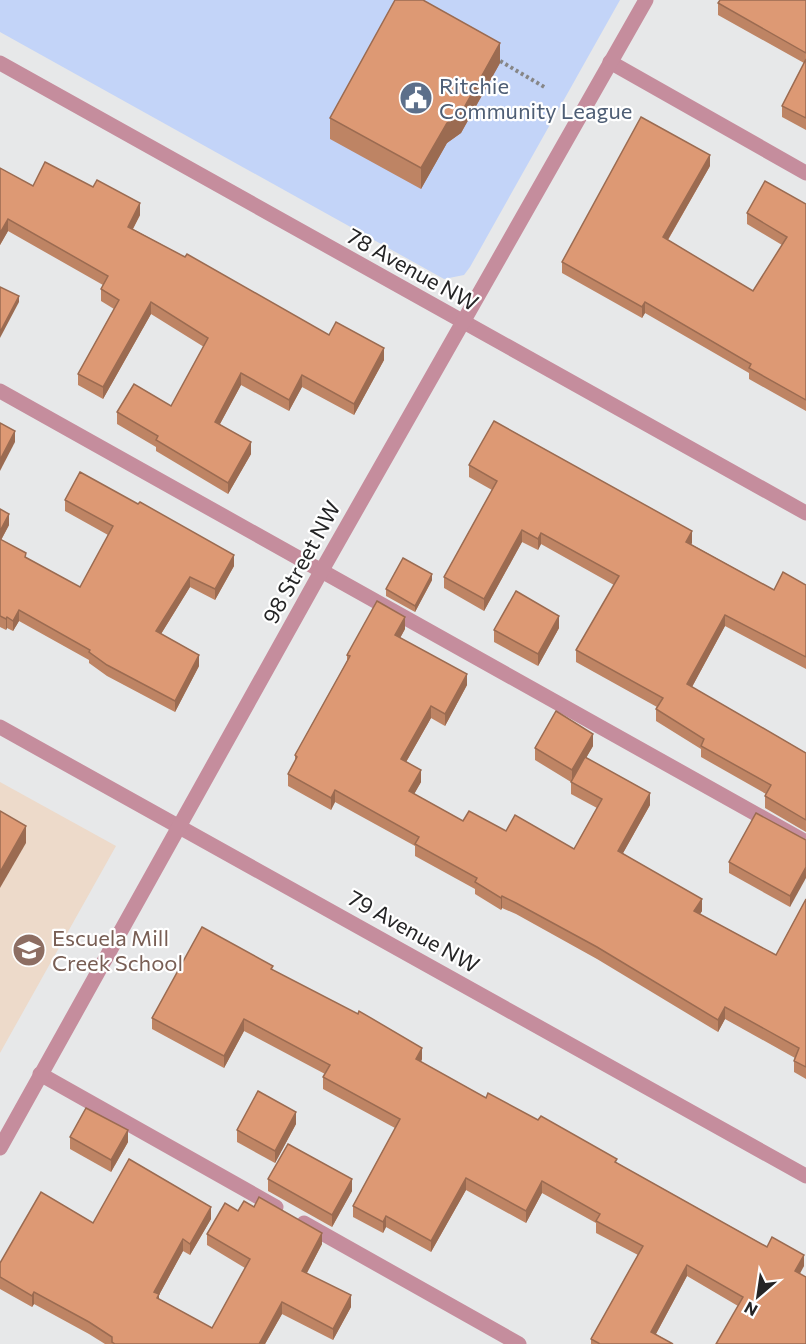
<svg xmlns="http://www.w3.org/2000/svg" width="806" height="1344" font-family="Commissioner,sans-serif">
  <rect width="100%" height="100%" fill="#e7e8e9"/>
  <polygon fill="#eddaca" points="0,782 116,846 0,1053"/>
  <polygon fill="#c3d4f8" points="0,0 620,0 470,267 464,275 444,279 0,32"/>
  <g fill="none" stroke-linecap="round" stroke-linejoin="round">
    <polyline stroke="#868687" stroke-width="4" stroke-dasharray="3 3" stroke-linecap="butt" points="495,58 546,88"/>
    <g stroke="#c58d9d" stroke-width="15">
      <polyline points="610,62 806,173"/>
      <polyline points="0,391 806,842"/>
      <polyline points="40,1074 276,1207"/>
      <polyline points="304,1223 519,1344"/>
    </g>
    <g stroke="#c58d9d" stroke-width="15">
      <polyline points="0,63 806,513"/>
      <polyline points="0,727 806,1176"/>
      <polyline points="0,1148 322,570 646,0"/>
    </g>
  </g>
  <g fill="#be8464">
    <polygon points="806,0 806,130 782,117 782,106 804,63 718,15 718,3"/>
    <polygon points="500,63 461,133 447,143 421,189 330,139 330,118"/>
    <polygon points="710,166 668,240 753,291 782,245 747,224 747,213 806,204 806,411 749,379 749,373 645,313 642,318 562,273 562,262"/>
    <polygon points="0,168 33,186 140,215 133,229 329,335 384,360 354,415 302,387 289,411 241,385 220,424 251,454 228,494 156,451 156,447 117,424 117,412 171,406 204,347 151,314 103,399 78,385 78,374 114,309 101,301 101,289 103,285 8,231 0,245"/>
    <polygon points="469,465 692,543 691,544 774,590 806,585 806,669 725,626 692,687 806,753 806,832 765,808 765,796 766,794 701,757 701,749 656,721 656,709 657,707 576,662 576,650 614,585 541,544 538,550 522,542 484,611 444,588 444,577 492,490 469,477"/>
    <polygon points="65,500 234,566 215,600 190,587 161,634 199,666 175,712 107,676 89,663 89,660 19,621 13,631 7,628 6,630 0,627 0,509 9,525 1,540 26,558 80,587 108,535 65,511"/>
    <polygon points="432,580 415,612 386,596 386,589"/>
    <polygon points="559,628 538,666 494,642 494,630"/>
    <polygon points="405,629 400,638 467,685 445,726 431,718 406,762 421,782 414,794 463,821 506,831 574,849 597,808 571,794 571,782 535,760 535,748 593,746 586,758 650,805 623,853 702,911 700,914 776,955 806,899 806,1079 794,1072 794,1061 795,1058 725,1019 718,1032 597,959 516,914 502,908 501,910 475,894 475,889 415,856 415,846 335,802 331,810 288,786 288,774 295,761 295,755 347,661 347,655"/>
    <polygon points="806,840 790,907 729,873 729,862"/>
    <polygon points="273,970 422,1059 421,1062 486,1098 617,1163 767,1247 804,1266 738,1306 687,1276 656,1334 673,1344 591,1344 591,1339 638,1255 596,1233 596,1223 542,1193 526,1223 466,1190 431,1252 386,1227 383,1233 353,1217 353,1206 395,1128 323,1089 323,1077 325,1074 244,1031 224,1068 152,1029 152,1018"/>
    <polygon points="296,1124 275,1163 237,1142 237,1130"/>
    <polygon points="70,1137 128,1142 111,1172 70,1149"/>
    <polygon points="268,1179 352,1191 332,1227 268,1191"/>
    <polygon points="238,1211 322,1244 307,1273 351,1307 333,1340 282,1314 265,1344 105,1344 89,1334 34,1304 32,1307 0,1289 0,1263 93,1223 211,1219 190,1255 183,1251 159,1295 159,1299 212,1328 245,1268 207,1245 207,1234"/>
  </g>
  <g fill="#9b6b51">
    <polygon points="500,43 500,63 461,133 447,143 421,189 421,168 447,123"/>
    <polygon points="710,155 710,166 663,248 663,237"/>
    <polygon points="140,203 140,215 128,238 128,227"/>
    <polygon points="8,219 8,231 0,245 0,233"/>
    <polygon points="19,296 19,302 0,338 0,332"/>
    <polygon points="151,302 151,314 103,399 103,387"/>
    <polygon points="645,302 645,313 642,318 642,307"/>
    <polygon points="384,348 384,360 354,415 354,404"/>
    <polygon points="241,373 241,385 215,433 215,422"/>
    <polygon points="302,375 302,387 289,411 289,400"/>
    <polygon points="15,431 15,442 0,471 0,460"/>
    <polygon points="251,442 251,454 228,494 228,483"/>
    <polygon points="9,514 9,525 0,542 0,531"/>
    <polygon points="522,530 522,542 484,611 484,599"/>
    <polygon points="692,531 692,543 686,553 686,542"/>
    <polygon points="541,533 541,544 538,550 538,539"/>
    <polygon points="234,555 234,566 215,600 215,589"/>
    <polygon points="432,574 432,580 415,612 415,606"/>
    <polygon points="190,577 190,587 156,642 156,631"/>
    <polygon points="19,610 19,621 13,631 13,621"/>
    <polygon points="725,615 725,626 687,696 687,684"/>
    <polygon points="559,616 559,628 538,666 538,654"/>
    <polygon points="7,617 7,628 6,630 6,619"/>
    <polygon points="405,617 405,629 395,647 395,635"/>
    <polygon points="199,655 199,666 175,712 175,701"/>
    <polygon points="467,674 467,685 445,726 445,714"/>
    <polygon points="431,706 431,718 401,771 401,759"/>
    <polygon points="593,734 593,746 572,782 572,770"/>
    <polygon points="421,770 421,782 409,803 409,791"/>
    <polygon points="335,790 335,802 331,810 331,798"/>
    <polygon points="650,793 650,805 618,862 618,851"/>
    <polygon points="26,826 26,843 0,888 0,872"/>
    <polygon points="806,867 806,878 790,907 790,896"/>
    <polygon points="502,896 502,908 501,910 501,898"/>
    <polygon points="702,899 702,911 694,923 694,911"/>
    <polygon points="725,1007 725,1019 718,1032 718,1020"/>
    <polygon points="244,1019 244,1031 224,1068 224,1056"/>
    <polygon points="422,1048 422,1059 416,1071 416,1059"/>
    <polygon points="296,1112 296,1124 275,1163 275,1151"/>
    <polygon points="128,1130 128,1142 111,1172 111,1160"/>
    <polygon points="466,1178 466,1190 431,1252 431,1241"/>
    <polygon points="352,1179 352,1191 332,1227 332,1215"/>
    <polygon points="542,1181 542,1193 526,1223 526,1211"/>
    <polygon points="211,1207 211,1219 190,1255 190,1244"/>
    <polygon points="386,1216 386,1227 383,1233 383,1222"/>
    <polygon points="322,1233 322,1244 302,1282 302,1271"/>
    <polygon points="183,1239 183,1251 159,1295 159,1306 154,1292"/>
    <polygon points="804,1255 804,1266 795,1283 795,1271"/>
    <polygon points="687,1265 687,1276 651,1343 651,1332"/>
    <polygon points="34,1292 34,1304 32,1307 32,1296"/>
    <polygon points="351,1295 351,1307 333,1340 333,1329"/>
    <polygon points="282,1302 282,1314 265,1344 259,1344"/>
  </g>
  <g fill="#dd9974" stroke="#9b6b51" stroke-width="1.5">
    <polygon points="395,0 423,0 500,43 461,113 447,123 421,168 330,118"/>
    <polygon points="720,0 806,0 806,53 718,3"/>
    <polygon points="806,59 806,118 782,106"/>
    <polygon points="641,117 710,155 663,237 753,291 787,237 747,213 765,181 806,204 806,400 749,368 751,364 645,302 642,307 562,262"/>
    <polygon points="45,162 93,187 97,180 140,203 128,227 185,257 187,254 329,335 336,322 384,348 354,404 302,375 289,400 241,373 215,422 251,442 228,483 156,440 158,436 117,412 134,384 171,406 208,338 151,302 103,387 78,374 119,300 101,289 108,276 8,219 0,233 0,168 33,186"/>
    <polygon points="0,287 19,296 0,332"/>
    <polygon points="494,421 692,531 686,542 774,590 783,572 806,585 806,657 725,615 687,684 806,753 806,820 765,796 771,785 701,746 704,739 656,709 663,698 576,650 619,576 541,533 538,539 522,530 484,599 444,577 497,481 469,465"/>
    <polygon points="0,423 15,431 0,460"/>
    <polygon points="80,472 138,504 140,502 234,555 215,589 190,577 156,631 199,655 175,701 107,665 89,652 90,650 19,610 13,621 7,617 6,619 0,616 0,539 26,553 25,557 80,587 113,526 65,500"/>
    <polygon points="0,509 9,514 0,531"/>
    <polygon points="403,558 432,574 415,606 386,589"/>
    <polygon points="516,591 559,616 538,654 494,630"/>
    <polygon points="377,601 405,617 395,635 467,674 445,714 431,706 401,759 421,770 409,791 463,821 469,811 506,831 515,815 574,849 602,799 571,782 585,757 650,793 618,851 702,899 694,911 776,955 806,899 806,1067 794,1061 799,1048 725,1007 718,1020 597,947 516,903 502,896 501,898 475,882 477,878 415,844 419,837 335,790 331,798 288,774 297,757 295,755 350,656 347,655"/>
    <polygon points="556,711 593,734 572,770 535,748"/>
    <polygon points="0,811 26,826 0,872"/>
    <polygon points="756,813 806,840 806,867 790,896 729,862"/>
    <polygon points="202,927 273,966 271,969 358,1014 359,1011 422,1048 416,1059 486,1098 488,1093 538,1120 541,1116 617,1159 615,1162 767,1247 772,1237 804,1255 795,1271 806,1277 806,1344 716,1344 743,1297 687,1265 651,1332 673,1344 600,1344 591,1339 643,1246 596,1221 600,1214 542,1181 526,1211 466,1178 431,1241 386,1216 383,1222 353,1206 400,1119 323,1077 330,1065 244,1019 224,1056 152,1018"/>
    <polygon points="258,1091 296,1112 275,1151 237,1130"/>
    <polygon points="86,1108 128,1130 111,1160 70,1137"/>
    <polygon points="288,1144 352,1179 332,1215 268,1179"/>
    <polygon points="129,1159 211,1207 190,1244 183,1239 154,1292 159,1294 157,1298 212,1328 250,1259 207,1234 225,1203 238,1211 244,1201 254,1207 259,1197 322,1233 302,1271 351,1295 333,1329 282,1302 259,1344 115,1344 112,1342 112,1337 89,1322 34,1292 32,1296 0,1277 0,1263 41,1192 93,1223"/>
  </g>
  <defs>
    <symbol id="civic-disc" viewBox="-11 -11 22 22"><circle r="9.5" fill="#5c6f8a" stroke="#fff"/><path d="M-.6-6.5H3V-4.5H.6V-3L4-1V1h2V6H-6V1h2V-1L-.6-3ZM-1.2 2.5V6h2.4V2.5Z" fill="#fff"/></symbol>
    <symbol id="school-disc" viewBox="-11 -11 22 22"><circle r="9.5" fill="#8d6e63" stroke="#fff"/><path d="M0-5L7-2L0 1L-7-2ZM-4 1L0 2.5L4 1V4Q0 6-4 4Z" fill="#fff"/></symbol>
  </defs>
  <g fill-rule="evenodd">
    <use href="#civic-disc" x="397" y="79" width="38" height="38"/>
    <use href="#school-disc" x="10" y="931" width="38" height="38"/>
  </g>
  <g text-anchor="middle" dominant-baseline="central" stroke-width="4.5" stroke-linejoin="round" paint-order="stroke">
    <g font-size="22" fill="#4e5e75" stroke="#fff" text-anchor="start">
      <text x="439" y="85">Ritchie<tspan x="439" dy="25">Community League</tspan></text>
    </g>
    <g font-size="22" fill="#252526" stroke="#fff">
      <text transform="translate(413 269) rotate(29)">78 Avenue NW</text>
      <text transform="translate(301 562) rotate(-61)">98 Street NW</text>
      <text transform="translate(414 931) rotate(29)">79 Avenue NW</text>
    </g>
    <g font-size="22" fill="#785e54" stroke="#fff" text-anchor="start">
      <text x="52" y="937">Escuela Mill<tspan x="52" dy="25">Creek School</tspan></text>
    </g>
  </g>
  <g transform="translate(758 1296) rotate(209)" stroke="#ffffff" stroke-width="4.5" paint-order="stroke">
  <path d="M0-4.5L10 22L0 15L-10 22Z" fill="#252526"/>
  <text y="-9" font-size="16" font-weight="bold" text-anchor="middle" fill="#252526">N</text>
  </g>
</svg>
